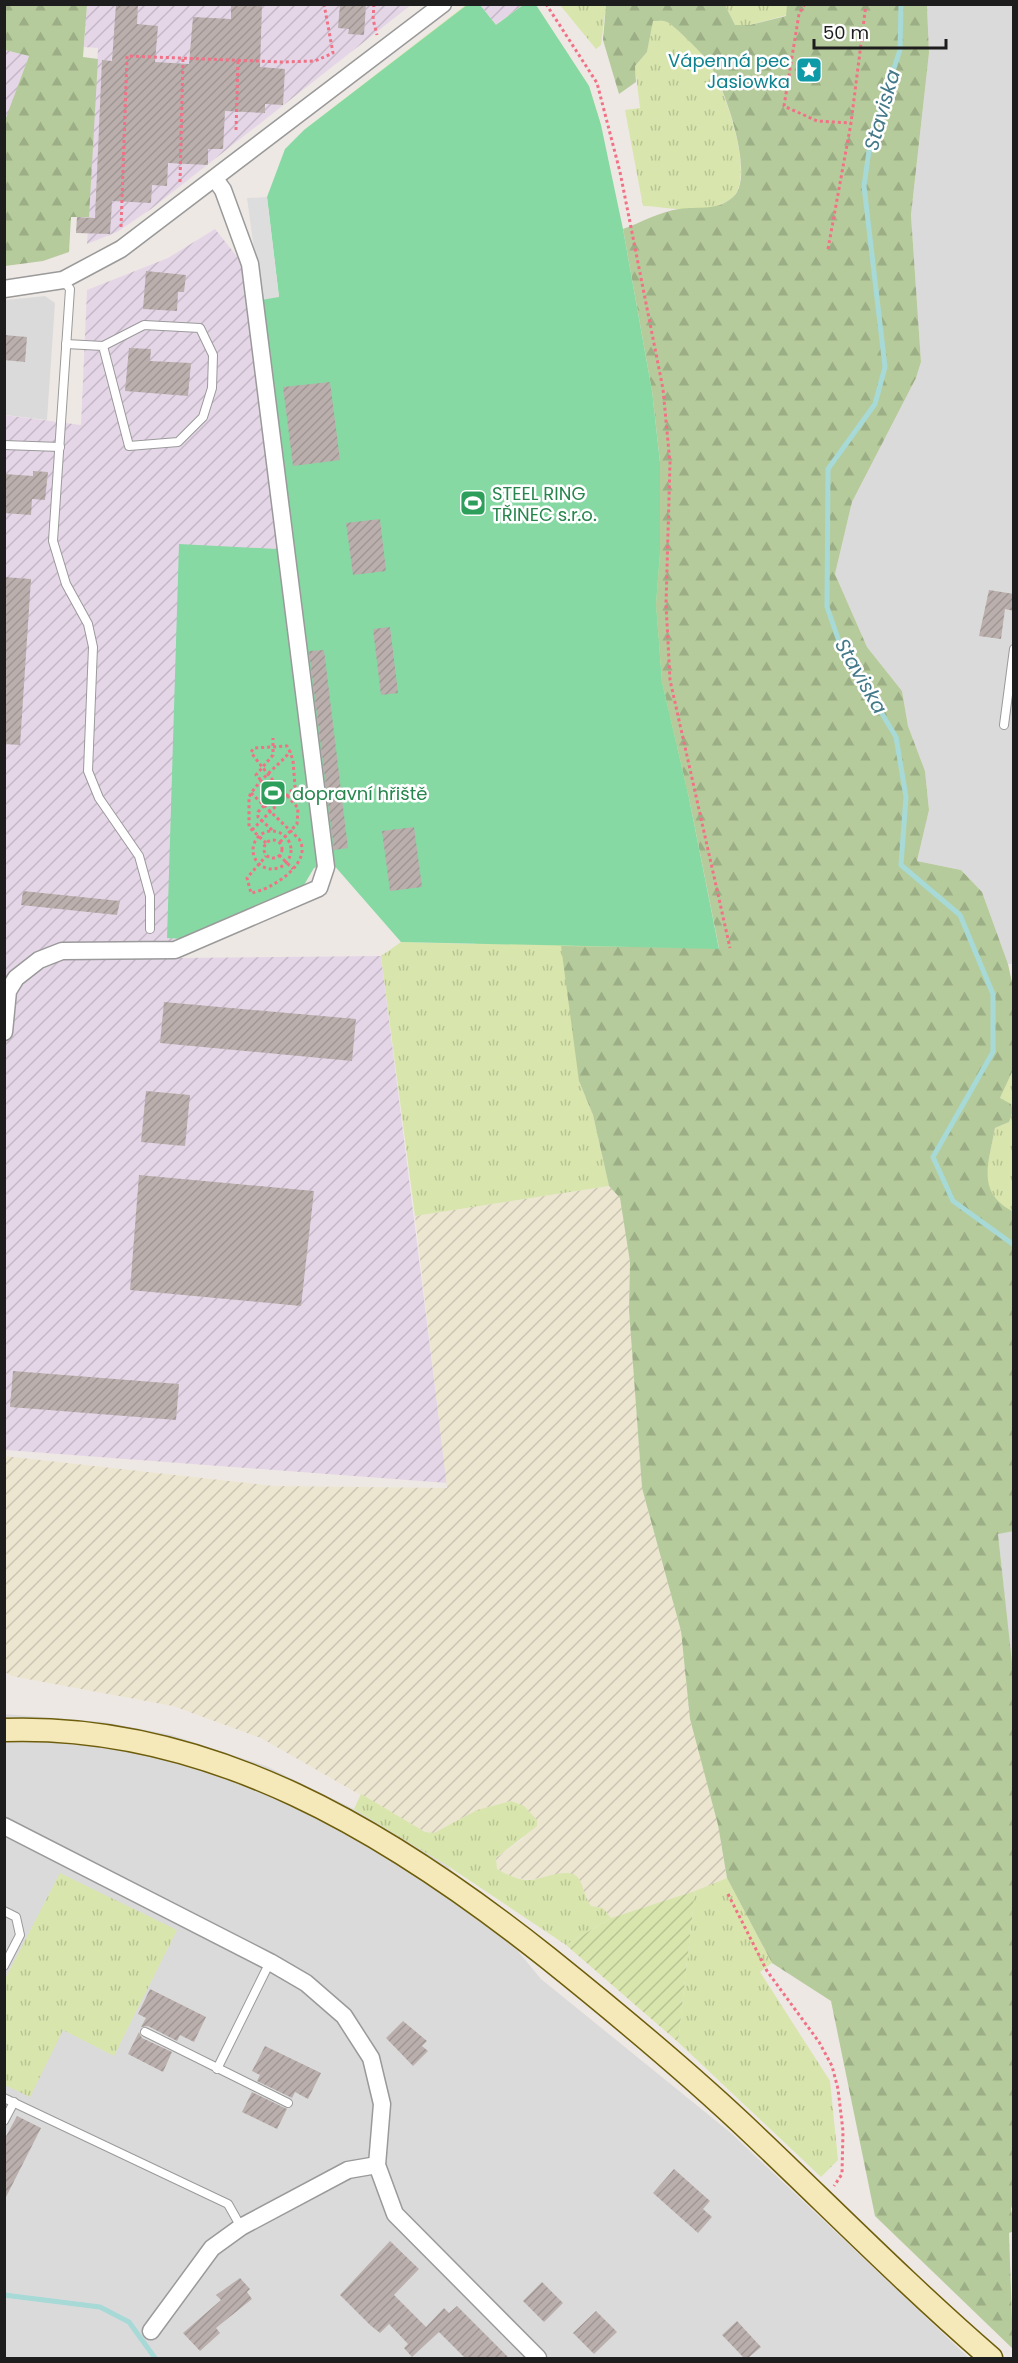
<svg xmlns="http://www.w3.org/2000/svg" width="1018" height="2363" font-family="Poppins,sans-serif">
  <defs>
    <pattern id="industrial-furrows" width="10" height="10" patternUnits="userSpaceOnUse" patternTransform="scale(1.5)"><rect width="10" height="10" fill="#e5d6e7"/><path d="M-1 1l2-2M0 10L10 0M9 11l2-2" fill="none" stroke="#c4b7c6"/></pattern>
    <pattern id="farmland-furrows" width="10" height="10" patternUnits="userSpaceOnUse" patternTransform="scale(1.5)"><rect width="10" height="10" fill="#ece6d0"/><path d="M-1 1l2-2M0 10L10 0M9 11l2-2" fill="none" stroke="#cac5b2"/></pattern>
    <pattern id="grass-tufts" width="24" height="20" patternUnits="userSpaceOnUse" patternTransform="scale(1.5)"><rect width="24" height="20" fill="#d8e5ac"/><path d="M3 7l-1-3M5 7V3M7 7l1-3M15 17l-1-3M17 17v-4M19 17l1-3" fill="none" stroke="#b9c494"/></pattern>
    <pattern id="forest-firs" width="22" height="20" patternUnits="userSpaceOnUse" patternTransform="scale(1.5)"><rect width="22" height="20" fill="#b6cb9b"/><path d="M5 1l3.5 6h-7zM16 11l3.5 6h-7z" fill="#9cae85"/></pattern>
    <pattern id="garden-furrows" width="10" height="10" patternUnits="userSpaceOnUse" patternTransform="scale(1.5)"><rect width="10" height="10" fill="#d8e5ac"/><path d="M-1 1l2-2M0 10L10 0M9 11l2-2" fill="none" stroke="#b9c494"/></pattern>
    <pattern id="building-hatch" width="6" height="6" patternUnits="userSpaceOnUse" patternTransform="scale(1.5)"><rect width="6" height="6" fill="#baafad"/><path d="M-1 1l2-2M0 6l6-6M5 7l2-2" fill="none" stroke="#9f9694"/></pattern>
  </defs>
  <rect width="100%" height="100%" fill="#eee8e4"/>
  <g fill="#dbdadb">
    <polygon points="927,5 1013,5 1013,964 1008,964 982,892 961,870 917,861 929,810 925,771 908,726 902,691 867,647 835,574 852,502 916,378 921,362 911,215 929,53"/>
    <polygon points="45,296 55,303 47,420 5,415 5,300"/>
    <polygon points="1013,1531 1013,1681 998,1533"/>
    <polygon points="4,1714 104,1722 172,1735 266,1766 364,1814 448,1866 541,1979 731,2133 969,2358 5,2358"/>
  </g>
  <g fill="url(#industrial-furrows)">
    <polygon points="87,5 411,5 151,209 117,232 87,244 98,48 84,47"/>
    <polygon points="480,5 523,5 496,25"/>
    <polygon points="5,50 29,56 5,123"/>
    <polygon points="215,229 243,264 292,547 277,549 167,937 174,938 174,958 381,956 447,1483 5,1450 4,415 81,425 87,290 168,258"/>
  </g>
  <polygon fill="url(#farmland-furrows)" points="609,1186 620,1197 630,1262 629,1310 642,1488 681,1631 690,1719 718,1825 727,1878 695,1891 611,1918 603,1908 591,1906 583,1894 579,1879 567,1873 528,1880 510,1876 497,1869 496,1858 524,1838 511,1801 477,1810 434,1833 425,1832 261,1738 173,1706 11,1676 4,1671 4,1456 274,1486 447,1488 415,1216"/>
  <g fill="url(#grass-tufts)">
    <polygon points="467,4 480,5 496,25 523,5 536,5 589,86 601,125 652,391 689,798 699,947 695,948 579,1081 593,1115 609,1186 415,1216 381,956 401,942 475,944 304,130"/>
    <polygon points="560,5 606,5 601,45 596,49"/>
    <polygon points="725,5 787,5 787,15 750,25 735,25"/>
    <path d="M 653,20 C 657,21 663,20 667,22 C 673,24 699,50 704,56 C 721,77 758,178 732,198 C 705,218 673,207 643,206 L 625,110 L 640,108 L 635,66 L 647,52 Z"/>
    <path d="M 1013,1070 L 1013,1212 C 974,1192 989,1163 995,1128 L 1009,1122 L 1000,1098 Z"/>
    <path d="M 361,1794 L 425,1832 L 434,1833 L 477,1810 L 511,1801 L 524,1806 L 537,1820 L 537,1826 L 496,1858 L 497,1869 C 506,1874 517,1880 529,1880 C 541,1880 571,1865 579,1879 C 584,1888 584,1896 591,1906 L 603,1908 L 611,1918 L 566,1945 L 448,1866 L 354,1809 Z"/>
    <polygon points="60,1873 177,1930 114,2056 63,2030 30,2097 5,2085 5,1979"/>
    <polygon points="727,1878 772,1963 760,1972 830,2081 838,2160 821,2177 678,2042 695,1891"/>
  </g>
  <g fill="url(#forest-firs)">
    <polygon points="5,5 87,5 83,57 98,59 89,217 71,217 69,252 43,261 5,266 4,123 29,56 5,50"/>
    <path d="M 606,5 L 725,5 L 735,25 L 750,25 L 786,16 L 787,5 L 927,5 L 929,53 L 911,215 L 921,362 L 916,378 L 852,502 L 835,574 L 867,647 L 902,691 L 908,726 L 925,771 L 929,810 L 917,861 L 961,870 L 982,892 L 1008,964 L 1013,987 L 1013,1070 L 1000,1098 L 1011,1104 L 1013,1111 L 1009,1122 L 995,1128 C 989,1163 975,1192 1014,1212 L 1014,1531 L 998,1534 L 1014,1681 L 1014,2201 L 1011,2209 L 1014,2231 L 1009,2233 L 1013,2349 L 875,2216 L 831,2001 L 772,1963 L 727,1878 L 718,1825 L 690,1719 L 681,1631 L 642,1488 L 629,1310 L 630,1262 L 620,1198 L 609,1186 L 593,1115 L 579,1081 L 561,946 L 719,948 L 689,798 L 662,682 L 656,604 L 660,553 L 660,462 L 652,391 L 623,229 C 640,223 661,211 679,209 C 699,206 719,212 735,195 C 755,172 722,77 704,56 C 699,51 673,24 667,22 C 663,20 657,21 653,21 L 647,52 L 635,66 L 636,82 L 619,94 L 603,40 Z"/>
  </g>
  <polygon fill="url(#garden-furrows)" points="695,1891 678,2042 566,1945 611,1918"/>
  <polygon fill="#86d9a3" points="467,5 480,5 496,25 523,5 536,5 589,86 601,125 623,229 652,391 660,462 660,553 656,604 662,682 689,798 719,949 401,942 332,863 314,868 304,885 182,939 167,938 179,544 277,549 292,547 256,263 279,297 267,197 285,149 304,130"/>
  <polygon fill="#ddd" points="267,197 279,297 261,300 247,198"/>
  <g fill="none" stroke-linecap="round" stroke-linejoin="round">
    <g stroke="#a7d9d7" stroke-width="5">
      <polyline points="901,4 900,50 871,137 864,186 885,367 875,404 828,469 827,607 840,644 896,737 906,797 901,865 960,915 993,994 993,1052 933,1157 953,1201 1014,1245"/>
      <polyline points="4,2295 100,2307 129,2322 155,2358"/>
    </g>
  </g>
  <g fill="url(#building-hatch)">
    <polygon points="116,4 138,4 137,24 158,26 155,62 189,64 193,17 231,19 231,4 262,4 260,67 285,69 283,105 265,104 265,113 225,111 223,149 208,149 208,165 168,163 167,186 152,185 151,203 112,201 110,234 76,233 77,217 95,218 102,60 112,61"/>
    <polygon points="340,4 366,4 364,35 348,34 349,29 338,28"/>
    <polygon points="146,271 186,275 184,292 178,292 177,311 143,309"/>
    <polygon points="4,335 27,337 25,362 4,360"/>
    <polygon points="129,348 151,349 150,361 191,363 188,396 125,391"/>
    <polygon points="330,382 340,460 293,466 283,387"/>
    <polygon points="33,471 48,472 45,500 32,499 31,515 4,513 4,474 33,476"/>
    <polygon points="380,519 386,571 353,575 346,523"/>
    <polygon points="4,577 31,579 20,745 4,744"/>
    <polygon points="989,590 1014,594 1014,611 1005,609 1001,639 979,636"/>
    <polygon points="390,627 398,693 381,695 373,629"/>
    <polygon points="324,650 348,848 334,850 309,651"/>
    <polygon points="414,827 422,887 390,891 382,831"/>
    <polygon points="23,891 120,901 117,915 21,905"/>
    <polygon points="164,1002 356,1019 352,1061 160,1043"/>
    <polygon points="146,1091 190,1095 185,1146 141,1142"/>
    <polygon points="139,1175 314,1191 301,1306 130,1290"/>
    <polygon points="13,1371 179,1384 176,1420 10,1407"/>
    <polygon points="150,1989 206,2017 194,2042 180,2035 177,2041 148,2026 141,2027 146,2018 138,2014"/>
    <polygon points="403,2021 427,2041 422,2046 428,2051 413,2066 386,2038"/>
    <polygon points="139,2032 142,2038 172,2052 163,2072 128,2054"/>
    <polygon points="265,2046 321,2073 308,2099 295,2092 292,2098 257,2081 260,2075 252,2071"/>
    <polygon points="252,2092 287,2109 277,2129 242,2112"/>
    <polygon points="17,2116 41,2128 4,2201 4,2140"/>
    <polygon points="674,2169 710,2201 703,2209 712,2217 698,2233 653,2193"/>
    <polygon points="390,2241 419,2269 394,2295 426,2327 444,2308 449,2313 457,2306 509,2358 465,2358 439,2332 412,2357 404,2348 408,2344 389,2324 380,2333 370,2325 340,2295"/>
    <polygon points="240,2278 250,2289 247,2292 252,2299 216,2328 220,2333 200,2351 183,2333 221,2300 216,2295"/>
    <polygon points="542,2282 563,2303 544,2322 523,2301"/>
    <polygon points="596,2311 617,2332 594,2354 573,2333"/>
    <polygon points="737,2321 761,2347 748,2358 744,2358 722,2335"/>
  </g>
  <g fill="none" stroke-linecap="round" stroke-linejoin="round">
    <defs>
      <g id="lane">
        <polyline points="63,280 70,289 53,541 66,584 88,624 93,647 88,771 99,798 139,856 150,896 150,929"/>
        <polyline points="66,344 103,346 144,325 200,328 213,355 212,388 203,417 178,442 129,446 103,346"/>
        <polyline points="4,445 60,447"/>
        <polyline points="1004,725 1014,649"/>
        <polyline points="4,1911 16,1917 20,1935 4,1966"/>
        <polyline points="145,2032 288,2103"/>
        <polyline points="217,2069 270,1962"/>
        <polyline points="4,2098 228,2204 241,2227"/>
        <polyline points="4,2121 14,2102"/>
      </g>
      <g id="street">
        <polyline points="4,289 63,280 121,249 443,4"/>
        <polyline points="4,1032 8,991 16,978 39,960 62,951 175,950 319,888 326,867 250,264 223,190 215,179"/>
        <polyline points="4,1826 270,1962 306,1983 344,2016 371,2058 382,2104 377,2165 395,2214 538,2358"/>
        <polyline points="151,2331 212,2248 241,2227 348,2170 377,2165"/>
      </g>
      <path id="secondary" d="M 4,1730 C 212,1723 392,1834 548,1958 C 619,2015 688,2072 754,2135 C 833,2210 909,2287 991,2358"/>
    </defs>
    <use href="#lane" stroke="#9a9a9a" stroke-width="10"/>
    <use href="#street" stroke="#9a9a9a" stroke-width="19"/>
    <use href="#secondary" stroke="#6e5e0b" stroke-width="25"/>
    <g stroke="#f17186" stroke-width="3" stroke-dasharray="3 3" stroke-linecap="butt">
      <polyline points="374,4 373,19 377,35"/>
      <polyline points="546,4 597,83 620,172 663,389 670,463 666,604 670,680 730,948"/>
      <polyline points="805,4 799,14 784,106 817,121 851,123"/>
      <polyline points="236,130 238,60"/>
      <polyline points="180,182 183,58"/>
      <polyline points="121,227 127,56 282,62 315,61 333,53 324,4"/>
      <polyline points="828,249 851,123 866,4"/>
      <path d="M 251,793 L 299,839 C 314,863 271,890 251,893 L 247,878 L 266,856"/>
      <polyline points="252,830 295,787 293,760 290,752"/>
      <polyline points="272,830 258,817 258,812 271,798 272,792 256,775 273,755 273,738"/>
      <circle cx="272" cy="850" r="19"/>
      <circle cx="273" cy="849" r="9"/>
      <path d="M 266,843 L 249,827 L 249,797 C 258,780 277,767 290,752 L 287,746 L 254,748 L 251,752 C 257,761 264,769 271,778 L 298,808 L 297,824 L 279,843"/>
      <polyline points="279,855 293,869"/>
      <polyline points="728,1894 767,1971 819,2042 832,2066 838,2089 843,2131 842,2174 834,2186"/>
    </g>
    <use href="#lane" stroke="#fff" stroke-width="8"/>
    <use href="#street" stroke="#fff" stroke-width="16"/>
    <use href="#secondary" stroke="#f5e9ba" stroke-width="22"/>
  </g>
  <defs>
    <symbol id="sight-square" viewBox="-11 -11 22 22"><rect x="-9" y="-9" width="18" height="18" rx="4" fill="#0f9aa8" stroke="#fff"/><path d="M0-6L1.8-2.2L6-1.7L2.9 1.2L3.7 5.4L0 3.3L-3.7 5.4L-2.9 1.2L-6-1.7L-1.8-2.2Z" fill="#fff"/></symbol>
    <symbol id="stadium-square" viewBox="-11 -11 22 22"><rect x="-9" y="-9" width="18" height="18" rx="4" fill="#2e9e5b" stroke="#fff"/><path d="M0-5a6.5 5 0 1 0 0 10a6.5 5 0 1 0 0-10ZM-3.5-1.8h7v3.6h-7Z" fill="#fff"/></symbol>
  </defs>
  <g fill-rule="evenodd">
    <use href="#sight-square" x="794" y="55" width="30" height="30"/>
    <use href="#stadium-square" x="458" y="488" width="30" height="30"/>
    <use href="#stadium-square" x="258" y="778" width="30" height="30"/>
  </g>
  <g text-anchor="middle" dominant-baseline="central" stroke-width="5" stroke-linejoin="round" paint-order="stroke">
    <g font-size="18" fill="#0d838f" stroke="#fff" text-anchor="end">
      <text x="790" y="60">Vápenná pec<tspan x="790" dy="21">Jasiowka</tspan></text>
    </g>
    <g font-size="18" fill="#27864d" stroke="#fff" text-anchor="start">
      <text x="492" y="493">STEEL RING<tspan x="492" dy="21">TŘINEC s.r.o.</tspan></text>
      <text x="292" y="793">dopravní hřiště</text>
    </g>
    <g font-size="20" font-style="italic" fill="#437989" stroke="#fff">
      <text transform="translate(882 110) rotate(-74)">Staviska</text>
      <text transform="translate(861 676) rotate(60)">Staviska</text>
    </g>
  </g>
  <rect width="1018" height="2363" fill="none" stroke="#1d1d1d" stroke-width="12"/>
  <path d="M814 39v9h132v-9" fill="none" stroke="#1d1d1d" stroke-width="3"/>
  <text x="823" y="39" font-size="18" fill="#1d1d1d" stroke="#ffffff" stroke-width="4.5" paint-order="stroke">50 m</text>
</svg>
